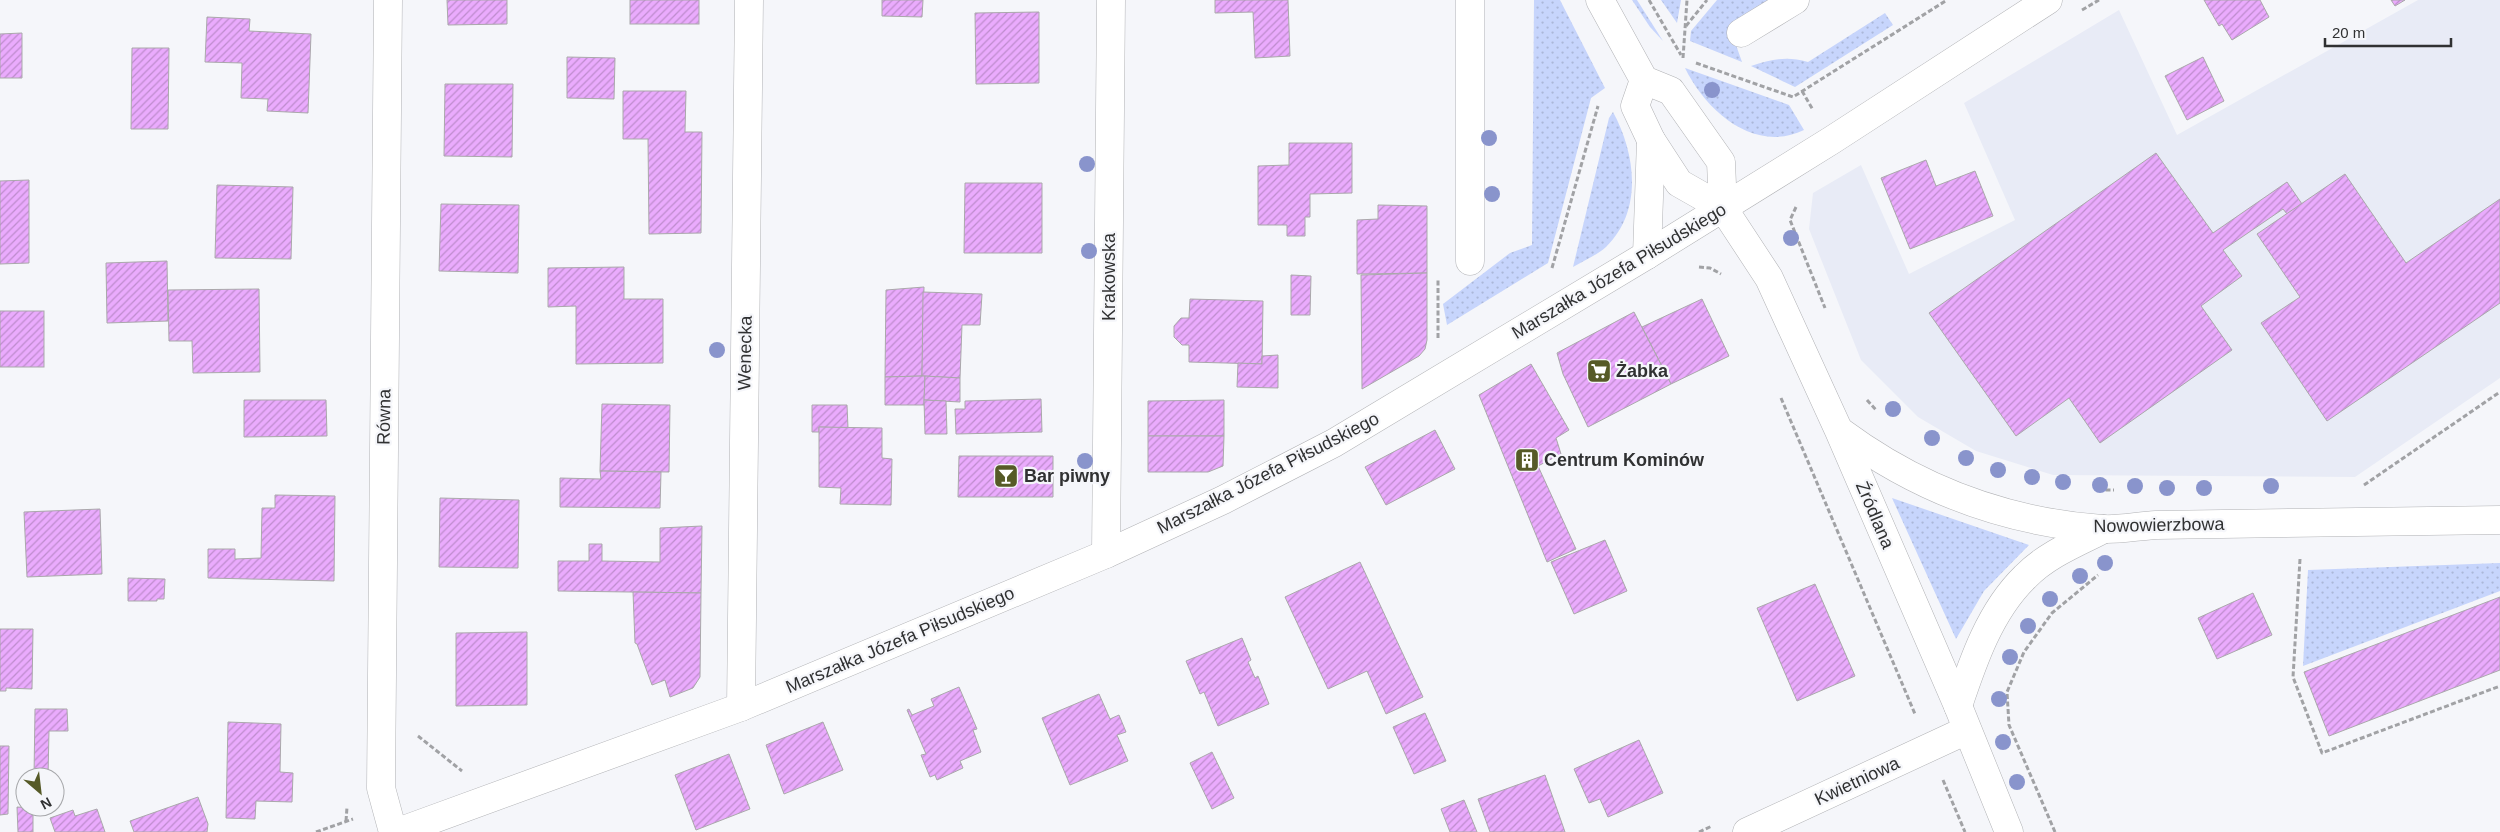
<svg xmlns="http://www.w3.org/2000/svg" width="2500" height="832" font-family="Arial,sans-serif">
  <defs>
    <pattern id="grass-dots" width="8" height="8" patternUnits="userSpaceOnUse" patternTransform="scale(1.25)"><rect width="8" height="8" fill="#c7d5fc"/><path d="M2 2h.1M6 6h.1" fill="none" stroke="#abb7d8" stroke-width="1.8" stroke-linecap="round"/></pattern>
    <pattern id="building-hatch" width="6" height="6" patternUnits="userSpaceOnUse" patternTransform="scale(1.25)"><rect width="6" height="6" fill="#eaabfd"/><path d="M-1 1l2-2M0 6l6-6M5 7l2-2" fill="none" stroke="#be8ccd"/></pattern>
  </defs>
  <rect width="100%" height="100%" fill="#f5f6fa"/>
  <polygon fill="#e8ebf6" points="2418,0 2500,0 2500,378 2355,477 2053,475 1976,451 1918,417 1861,360 1809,229 1813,193 1861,165 1909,274 2015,220 1964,103 2119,10 2177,135"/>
  <g fill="url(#grass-dots)">
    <polygon points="1534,0 1560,0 1605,88 1591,98 1548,263 1447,325 1443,304 1510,253 1532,245"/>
    <polygon points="1632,0 1637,0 1663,41 1650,27"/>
    <polygon points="1661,0 1681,0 1677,23"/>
    <polygon points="1717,0 1774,0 1730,28 1742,62 1690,41 1691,31"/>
    <path d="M 1885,13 L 1893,25 L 1795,87 L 1751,66 C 1772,59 1787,56 1808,62 Z"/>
    <path d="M 1685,68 L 1789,105 L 1804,130 C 1754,154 1706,111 1685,68 Z"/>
    <path d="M 1613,112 C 1636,154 1643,211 1606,247 C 1597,255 1583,261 1573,267 L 1609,118 Z"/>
    <polygon points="1892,498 2029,545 1984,591 1956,639"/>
    <polygon points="2500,563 2500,591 2303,666 2308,570"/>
  </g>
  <g fill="url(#building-hatch)" stroke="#aaa8ab">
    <polygon points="447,0 507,0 507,24 448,25"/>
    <rect x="630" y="0" width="69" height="24"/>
    <polygon points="882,0 923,0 922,17 882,16"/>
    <polygon points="1215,0 1288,0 1290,56 1255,58 1253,12 1215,13"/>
    <polygon points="2204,0 2260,0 2269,17 2232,40 2222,24 2219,26"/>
    <polygon points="2391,0 2405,0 2395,6"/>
    <polygon points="1039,12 1039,83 976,84 975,13"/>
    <polygon points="207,17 250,19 249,31 311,34 308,113 267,111 268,99 241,98 242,63 205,62"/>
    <polygon points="22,33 22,78 0,78 0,34"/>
    <polygon points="132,48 169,48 168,129 131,129"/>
    <polygon points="567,57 615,58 614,99 567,98"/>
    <polygon points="2203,57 2224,101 2187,120 2165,76"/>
    <polygon points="445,84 513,84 512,157 444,156"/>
    <polygon points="623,91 686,91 685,132 702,132 701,233 649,234 648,139 623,139"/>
    <polygon points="1289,143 1352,143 1352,193 1310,194 1310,217 1305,217 1305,236 1287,236 1287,225 1258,225 1258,166 1289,165"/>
    <polygon points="2156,153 2213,233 2287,182 2302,204 2287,214 2283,209 2223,250 2242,276 2201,306 2232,350 2100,443 2069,398 2016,436 1929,313"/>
    <polygon points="1926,160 1936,186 1975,171 1993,216 1910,249 1881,178"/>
    <polygon points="2345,174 2406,263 2500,199 2500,303 2327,421 2261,323 2300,297 2257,234"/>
    <polygon points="29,180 29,263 0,264 0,181"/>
    <polygon points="965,183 1042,183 1042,253 964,253"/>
    <polygon points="217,185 293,187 291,259 215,258"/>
    <polygon points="441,204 519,205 518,273 439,271"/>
    <polygon points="1378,205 1427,206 1427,273 1357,274 1357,220 1378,219"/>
    <polygon points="167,261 168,321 107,323 106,263"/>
    <polygon points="624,267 624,299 663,299 663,363 576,364 576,306 548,307 548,268"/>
    <polygon points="1427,273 1427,340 1425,349 1419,356 1362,389 1361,275"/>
    <polygon points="1291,275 1311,276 1310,315 1291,315"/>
    <polygon points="924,287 922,376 885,377 886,290"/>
    <polygon points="259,289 260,372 193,373 192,341 169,341 168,290"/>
    <polygon points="923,292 982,294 980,325 962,325 960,378 922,376"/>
    <polygon points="1190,299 1263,301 1262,364 1189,362 1189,345 1182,345 1174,337 1174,326 1181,318 1189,318"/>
    <polygon points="1702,299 1729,356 1671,384 1642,327"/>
    <rect x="0" y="311" width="44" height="56"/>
    <polygon points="1634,312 1671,384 1588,427 1563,374 1557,353"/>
    <polygon points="1278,355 1278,388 1237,387 1238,363 1262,364 1262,356"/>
    <polygon points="1531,364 1569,430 1556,438 1561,454 1538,466 1576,549 1547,562 1479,395"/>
    <polygon points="922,376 925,376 924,405 885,405 885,377"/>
    <polygon points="925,376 960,378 960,402 924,400"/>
    <polygon points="1041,399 1042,432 956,434 955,409 965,409 965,401"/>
    <polygon points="244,400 326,400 327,436 244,437"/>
    <polygon points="924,400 946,401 947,434 925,434"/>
    <polygon points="1224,400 1224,436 1148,436 1148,401"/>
    <polygon points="602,404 670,405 669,472 600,471"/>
    <polygon points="812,405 847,405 848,428 819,427 819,432 812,432"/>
    <polygon points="819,427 882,428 882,458 892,459 891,505 840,504 841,488 819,487"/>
    <polygon points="1435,430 1455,469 1386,505 1365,467"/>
    <polygon points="1148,436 1224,436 1223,466 1208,472 1148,472"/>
    <polygon points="959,456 1053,456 1053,497 958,497"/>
    <polygon points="600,471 661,472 660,508 560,507 560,478 601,479"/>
    <polygon points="275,495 335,496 334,581 208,578 208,549 235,549 235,559 261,558 262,508 275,508"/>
    <polygon points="440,498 519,500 518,568 439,567"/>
    <polygon points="100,509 102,574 27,577 24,512"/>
    <polygon points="702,526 701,593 558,591 558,561 589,561 589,544 602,544 602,561 660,562 660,528"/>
    <polygon points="1605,540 1627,591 1574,614 1551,562"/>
    <polygon points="1360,562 1423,697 1386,714 1367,671 1328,689 1285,597"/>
    <polygon points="128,578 165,579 164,599 157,599 157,601 128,601"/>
    <polygon points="1815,584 1855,676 1797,701 1757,608"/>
    <polygon points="633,592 701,593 700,677 693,688 670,697 665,680 652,685 637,644 635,643"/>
    <polygon points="2253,593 2272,635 2217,659 2198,618"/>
    <polygon points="2500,597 2500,670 2329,736 2304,672"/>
    <polygon points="0,629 33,629 32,689 6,688 6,691 0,691"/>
    <polygon points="527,632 527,705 456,706 456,633"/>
    <polygon points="1242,638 1251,660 1248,662 1255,678 1258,676 1269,704 1218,726 1204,692 1200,694 1186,661"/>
    <polygon points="959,687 977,729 973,730 981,752 960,761 963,768 937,780 935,775 930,777 921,755 926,754 907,710 909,709 912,715 934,706 931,699"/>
    <polygon points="1099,694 1110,719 1119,715 1126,732 1117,735 1128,761 1070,785 1042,718"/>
    <polygon points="35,709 67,709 68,731 49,731 48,777 34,777"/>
    <polygon points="1425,713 1446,761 1414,774 1393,727"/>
    <polygon points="228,722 281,724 280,772 293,773 292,802 256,801 255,819 226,818"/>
    <polygon points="823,722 843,770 784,794 766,745"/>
    <polygon points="1639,740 1663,793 1608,817 1600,799 1589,803 1574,769"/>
    <polygon points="0,746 9,746 8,814 0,815"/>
    <polygon points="1212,752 1234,798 1212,809 1190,763"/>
    <polygon points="729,754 750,809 696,830 675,775"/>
    <polygon points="1545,775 1565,832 1490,832 1478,799"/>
    <polygon points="198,797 208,824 207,832 134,832 130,821"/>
    <polygon points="1464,800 1477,832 1450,832 1441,809"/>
    <polygon points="17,807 33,808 33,832 18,832"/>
    <polygon points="97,809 105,832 55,832 50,818 73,810 75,816"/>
  </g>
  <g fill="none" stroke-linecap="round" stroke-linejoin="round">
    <defs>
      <g id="minor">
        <polyline points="388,0 381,788 393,832"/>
        <polyline points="1470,0 1470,261"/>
        <polyline points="1600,0 1644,80 1671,91 1721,162 1723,208"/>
        <polyline points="1741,33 1795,0"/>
        <polyline points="1644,80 1635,106 1651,140 1679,183 1723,208 1769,278 1839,431 1958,706 2009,832"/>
        <polyline points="1647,255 1651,140"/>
        <path d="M 1841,432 C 1918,489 2006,522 2102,529 C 2120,530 2138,526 2156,525 L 2500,520"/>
        <polyline points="1106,554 1111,0"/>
        <path d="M 1958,706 C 1973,661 1990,611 2025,577 C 2046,555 2076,543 2104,529"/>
        <polyline points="741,707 749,0"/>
        <polyline points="398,832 741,707 1106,554 1223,500 1334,443 1647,255 1832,140 2048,0"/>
        <polyline points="1747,832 1967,730"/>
      </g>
    </defs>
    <use href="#minor" stroke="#b1b2b5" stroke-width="29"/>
    <g stroke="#a1a2a5" stroke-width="3" stroke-dasharray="5 2.5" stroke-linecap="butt">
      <polyline points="1649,0 1681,55"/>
      <polyline points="2082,10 2099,0"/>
      <polyline points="1686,26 1707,0"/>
      <polyline points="1683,58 1687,0"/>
      <polyline points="1696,63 1793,97 1947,0"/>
      <polyline points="1802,91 1813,110"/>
      <polyline points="1796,207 1790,220 1825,308"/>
      <polyline points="1699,267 1710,268 1721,274"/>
      <polyline points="1552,268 1598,106"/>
      <polyline points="1438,338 1438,279"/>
      <polyline points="1781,398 1915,714"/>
      <polyline points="1867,400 1876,410"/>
      <polyline points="2364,485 2500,392"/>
      <polyline points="2098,490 2114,490"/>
      <polyline points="2300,559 2293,677 2322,753 2500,686"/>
      <polyline points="418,736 462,771"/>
      <polyline points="1943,780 1965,832"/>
      <polyline points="346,821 347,807"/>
      <polyline points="316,832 353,819"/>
      <polyline points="1699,832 1712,826"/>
      <polyline points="2055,832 2009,725 2007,692 2024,652 2052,613 2098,575"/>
    </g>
    <use href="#minor" stroke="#fff" stroke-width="28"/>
  </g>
  <g fill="#8994cc">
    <circle cx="1712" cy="90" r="8"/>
    <circle cx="1489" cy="138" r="8"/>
    <circle cx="1087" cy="164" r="8"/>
    <circle cx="1492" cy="194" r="8"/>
    <circle cx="1791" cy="238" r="8"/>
    <circle cx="1089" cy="251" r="8"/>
    <circle cx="717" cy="350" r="8"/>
    <circle cx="1893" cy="409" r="8"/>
    <circle cx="1932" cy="438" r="8"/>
    <circle cx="1966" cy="458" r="8"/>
    <circle cx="1085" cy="461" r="8"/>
    <circle cx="1998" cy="470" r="8"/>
    <circle cx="2032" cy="477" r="8"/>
    <circle cx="2063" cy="482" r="8"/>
    <circle cx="2100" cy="485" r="8"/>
    <circle cx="2135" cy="486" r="8"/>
    <circle cx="2271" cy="486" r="8"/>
    <circle cx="2167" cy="488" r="8"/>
    <circle cx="2204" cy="488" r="8"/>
    <circle cx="2105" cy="563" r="8"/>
    <circle cx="2080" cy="576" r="8"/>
    <circle cx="2050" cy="599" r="8"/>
    <circle cx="2028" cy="626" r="8"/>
    <circle cx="2010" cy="657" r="8"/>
    <circle cx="1999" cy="699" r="8"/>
    <circle cx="2003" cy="742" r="8"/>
    <circle cx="2017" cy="782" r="8"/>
  </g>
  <defs>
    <symbol id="supermarket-square" viewBox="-11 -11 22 22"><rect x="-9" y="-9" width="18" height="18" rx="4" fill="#565a27" stroke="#f5f6fa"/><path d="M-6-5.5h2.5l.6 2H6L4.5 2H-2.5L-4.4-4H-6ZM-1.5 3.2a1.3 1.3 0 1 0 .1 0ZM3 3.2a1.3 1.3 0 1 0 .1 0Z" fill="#fff"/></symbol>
    <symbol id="building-square" viewBox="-11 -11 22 22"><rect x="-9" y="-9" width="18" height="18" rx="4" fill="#565a27" stroke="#f5f6fa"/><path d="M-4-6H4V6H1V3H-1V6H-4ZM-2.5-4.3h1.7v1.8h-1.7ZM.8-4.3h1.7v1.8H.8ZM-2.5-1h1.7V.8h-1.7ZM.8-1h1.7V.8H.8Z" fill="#fff"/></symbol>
    <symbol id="bar-square" viewBox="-11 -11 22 22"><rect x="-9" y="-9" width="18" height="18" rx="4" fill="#565a27" stroke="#f5f6fa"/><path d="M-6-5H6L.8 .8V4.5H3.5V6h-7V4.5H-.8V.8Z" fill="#fff"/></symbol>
  </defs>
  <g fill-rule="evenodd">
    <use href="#supermarket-square" x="1585" y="357" width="28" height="28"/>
    <use href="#building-square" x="1513" y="446" width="28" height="28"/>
    <use href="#bar-square" x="992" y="462" width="28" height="28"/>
  </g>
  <g text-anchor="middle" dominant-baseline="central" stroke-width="4.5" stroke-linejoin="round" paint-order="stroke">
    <g font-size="18" fill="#303132" stroke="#f5f6fa">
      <text transform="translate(1619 271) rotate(-31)">Marszałka Józefa Piłsudskiego</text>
      <text transform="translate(1109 277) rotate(-90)">Krakowska</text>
      <text transform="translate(745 353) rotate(-89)">Wenecka</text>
      <text transform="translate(384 417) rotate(-89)">Równa</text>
      <text transform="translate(1268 473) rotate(-27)">Marszałka Józefa Piłsudskiego</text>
      <text transform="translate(1875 515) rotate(67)">Źródlana</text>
      <text transform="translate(2159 525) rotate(-1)">Nowowierzbowa</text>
      <text transform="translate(900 640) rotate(-23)">Marszałka Józefa Piłsudskiego</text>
      <text transform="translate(1857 781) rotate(-25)">Kwietniowa</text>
    </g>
    <g font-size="18" font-weight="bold" fill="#303132" stroke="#f5f6fa" text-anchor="start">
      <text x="1616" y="371">Żabka</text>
      <text x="1544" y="460">Centrum Kominów</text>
      <text x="1024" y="476">Bar piwny</text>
    </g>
  </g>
  <g transform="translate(40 792) rotate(152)"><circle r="24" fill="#f5f6fa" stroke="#a6a7aa"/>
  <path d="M0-4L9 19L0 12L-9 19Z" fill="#565a27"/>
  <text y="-8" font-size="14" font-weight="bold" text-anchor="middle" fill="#303132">N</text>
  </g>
  <path d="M2325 38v8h126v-8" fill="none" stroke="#303132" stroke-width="2.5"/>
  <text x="2332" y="38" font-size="15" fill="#303132" stroke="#f5f6fa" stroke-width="4" paint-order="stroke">20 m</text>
</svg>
